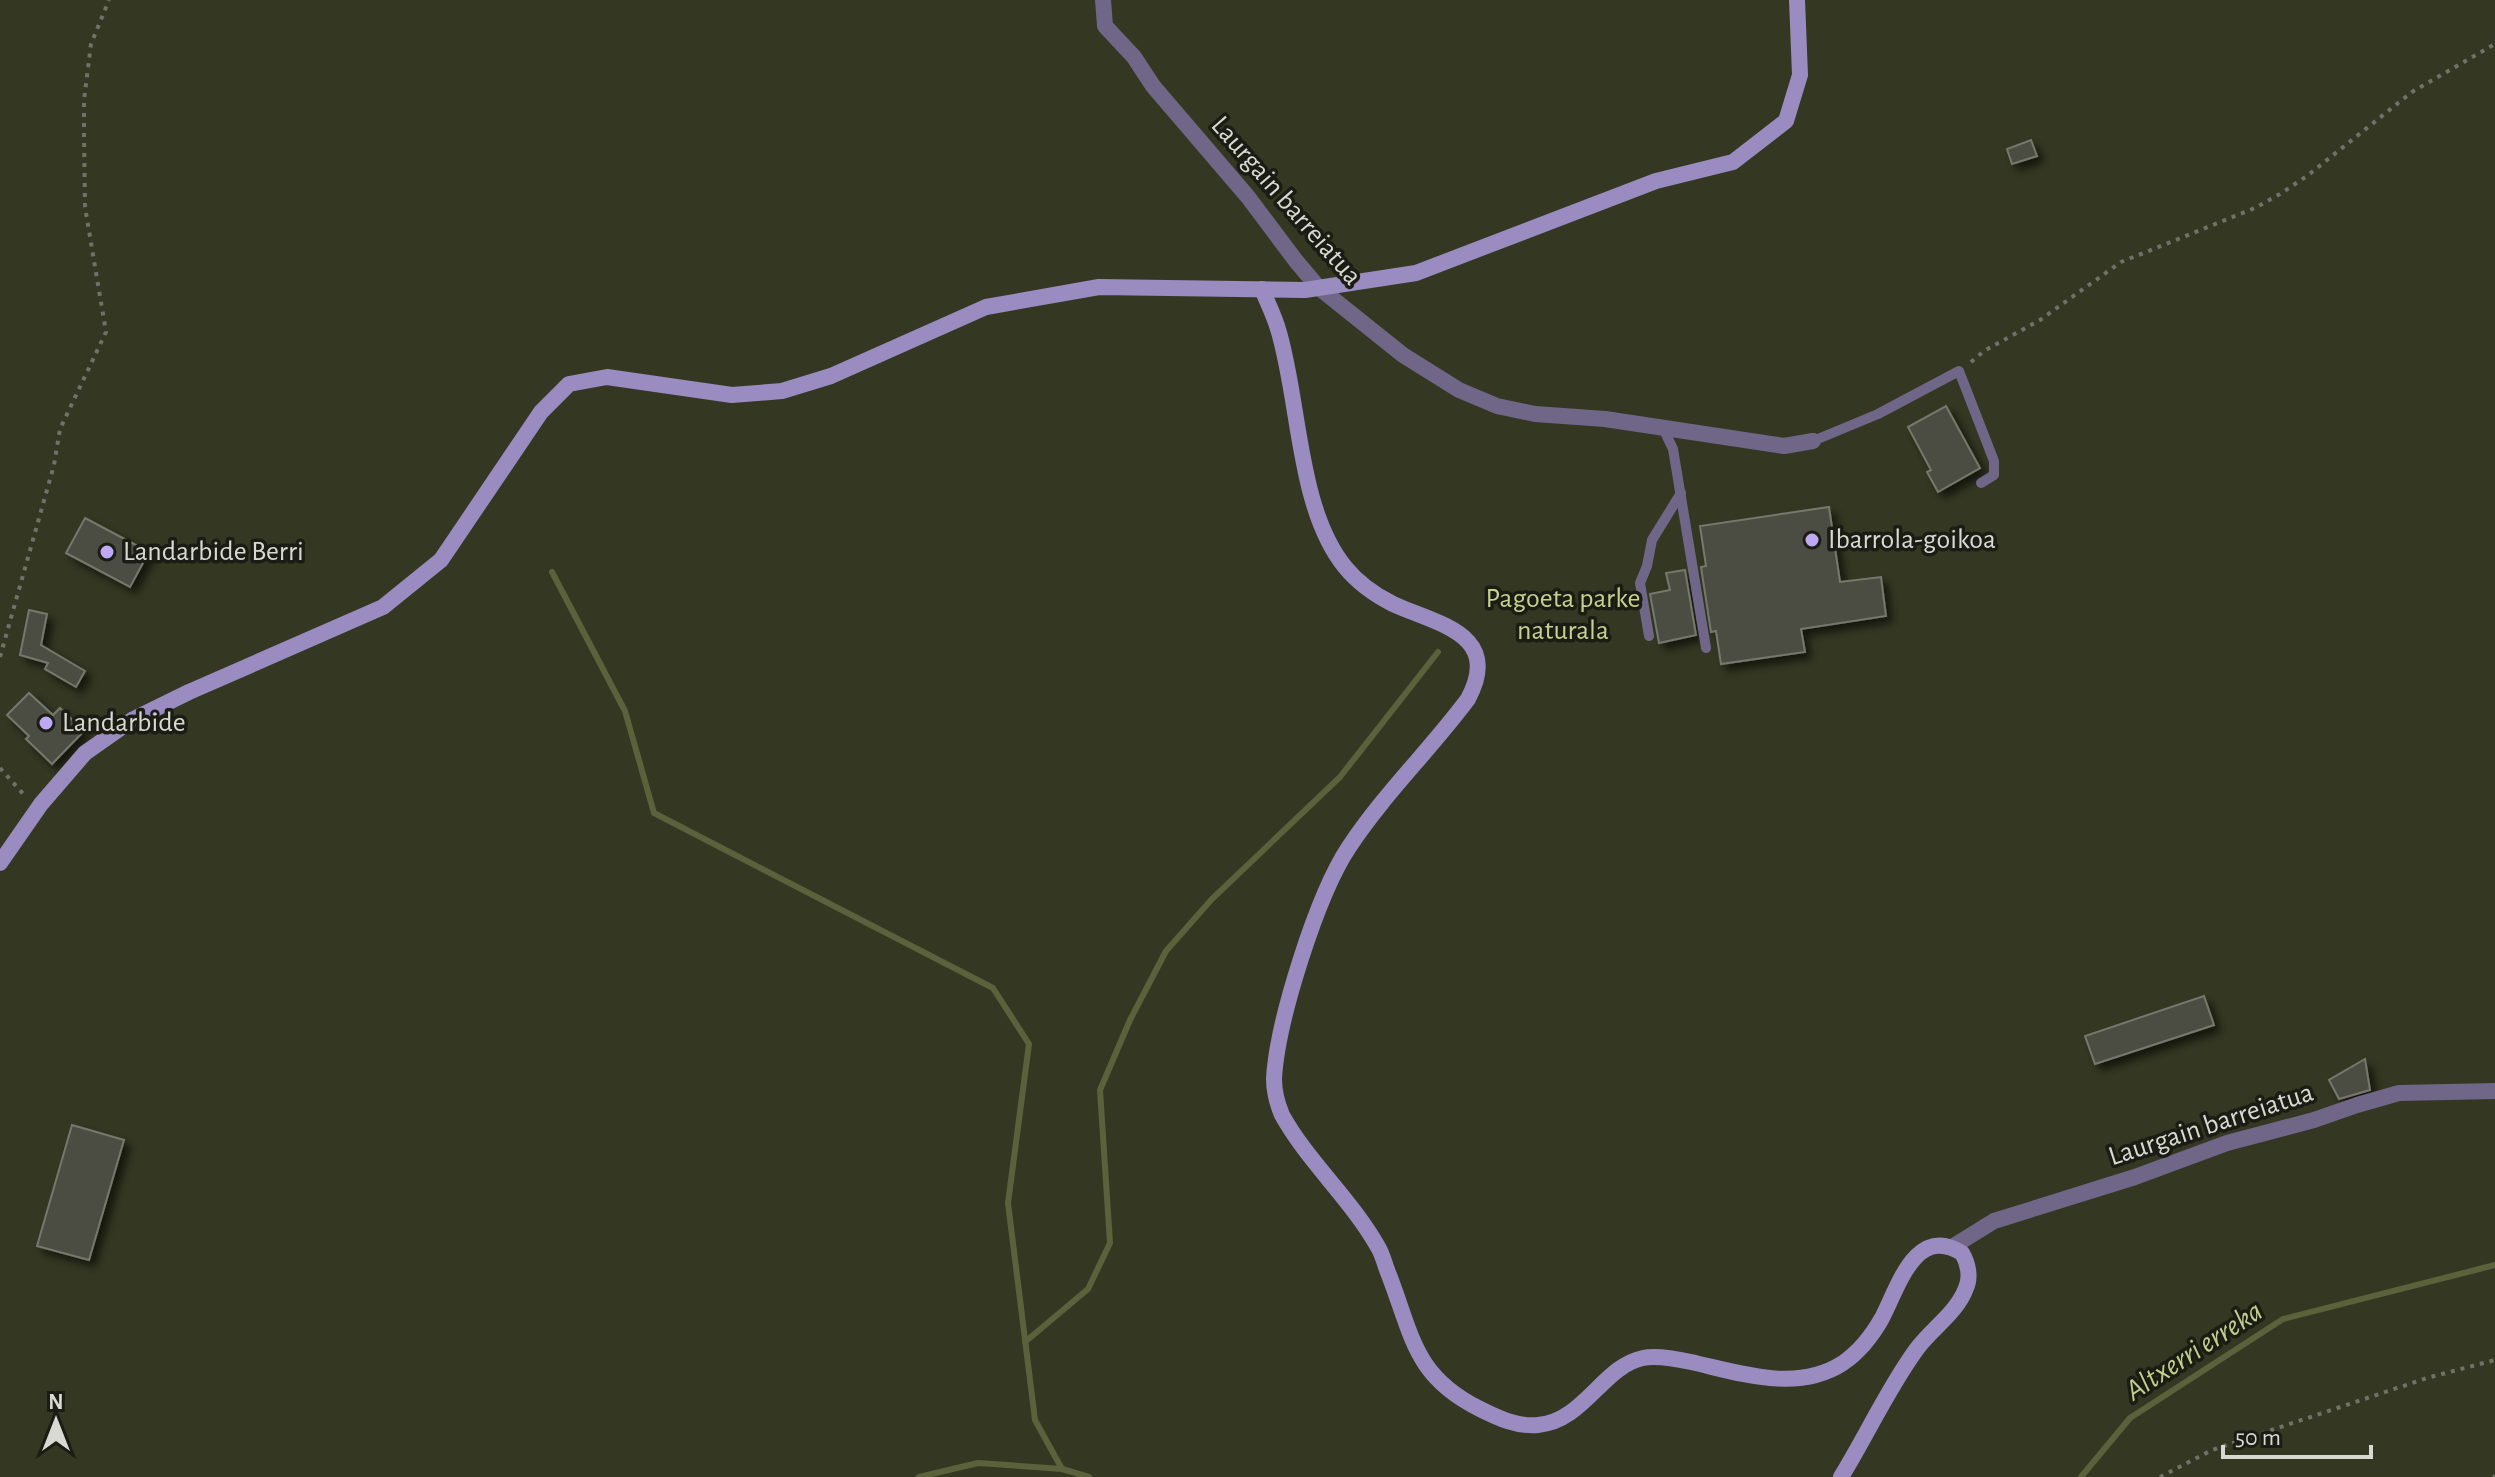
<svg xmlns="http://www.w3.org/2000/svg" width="2495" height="1477" font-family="'Alegreya Sans',sans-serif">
  <defs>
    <filter id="shadow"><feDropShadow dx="6" dy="6" stdDeviation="4" flood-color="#0009"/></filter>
  </defs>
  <rect width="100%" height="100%" fill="#25271d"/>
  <rect fill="#343822" x="0" y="0" width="2495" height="1477"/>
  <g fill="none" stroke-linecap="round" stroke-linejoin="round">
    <g stroke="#5a613b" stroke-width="6">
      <polyline points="552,572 625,711 654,813 993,988 1029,1044 1008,1203 1035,1420 1062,1469"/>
      <polyline points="1025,1342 1088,1289 1110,1243 1100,1090 1130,1020 1166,951 1212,899 1340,777 1438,652"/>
      <polyline points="919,1477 978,1463 1062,1469 1089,1477"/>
      <polyline points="2081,1477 2130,1418 2283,1319 2495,1265"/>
    </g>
  </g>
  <g fill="#4b4d43" stroke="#75786c" stroke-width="2" filter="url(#shadow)">
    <polygon points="2031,140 2037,156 2012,164 2007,149"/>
    <polygon points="1946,406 1980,468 1938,492 1927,472 1931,470 1908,427"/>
    <polygon points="1829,507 1840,582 1881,577 1886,616 1801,629 1805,652 1721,664 1716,631 1711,632 1701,567 1706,566 1700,526"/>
    <polygon points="85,518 149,552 130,587 66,553"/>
    <polygon points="1685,570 1696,635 1659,643 1650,594 1670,590 1666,573"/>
    <polygon points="29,610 47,614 41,645 85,671 76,687 45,669 48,663 20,655"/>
    <polygon points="29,693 53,715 60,708 84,731 52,764 26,739 29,736 7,715"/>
    <polygon points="2204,996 2214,1025 2095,1064 2085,1036"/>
    <polygon points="2365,1059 2370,1090 2339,1099 2329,1080"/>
    <polygon points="72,1125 124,1140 89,1260 37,1246"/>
  </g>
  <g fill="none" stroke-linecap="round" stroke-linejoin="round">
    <g stroke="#707269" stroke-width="4" stroke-dasharray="4 6" stroke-linecap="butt">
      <polyline points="1971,362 1984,351 2040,320 2121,262 2255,208 2280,194 2307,176 2412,92 2495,44"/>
      <polyline points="0,657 54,465 60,429 106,332 85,207 84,136 84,100 91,44 109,0"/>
      <polyline points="0,768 25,796"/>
      <polyline points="2160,1477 2212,1450 2427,1378 2495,1360"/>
      <polyline points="2493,1477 2495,1476"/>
    </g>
    <g stroke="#706688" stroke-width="10">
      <polyline points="1663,428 1673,449 1706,648"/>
      <polyline points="1813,441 1878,414 1959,371 1994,461 1994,475 1981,483"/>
      <polyline points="1649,636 1640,583 1647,566 1652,540 1681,493"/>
    </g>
    <g stroke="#706688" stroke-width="16">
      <polyline points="1103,0 1105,26 1134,57 1153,86 1248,197 1296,261 1318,287 1403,355 1459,390 1497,406 1535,414 1605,419 1784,446 1813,441"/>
      <polyline points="1952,1247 1994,1221 2135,1177 2227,1143 2314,1120 2357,1105 2399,1093 2495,1091"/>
    </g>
    <g stroke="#9a8bc1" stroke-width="16">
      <path d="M 1262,289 C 1267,302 1274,315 1278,329 C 1300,400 1297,508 1345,567 C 1358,583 1375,595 1393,604 C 1436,624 1503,633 1468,699 C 1430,750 1384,794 1349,847 C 1317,895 1277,1022 1274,1079 C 1274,1092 1277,1103 1282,1115 C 1308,1162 1351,1199 1378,1247 C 1383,1255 1385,1266 1389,1275 C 1413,1337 1414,1376 1480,1409 C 1498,1418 1517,1427 1538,1425 C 1584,1421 1603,1366 1643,1358 C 1657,1355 1677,1359 1691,1362 C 1740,1373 1797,1393 1843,1363 C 1859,1352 1873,1334 1882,1318 C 1898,1288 1915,1224 1962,1253 C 1968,1263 1971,1277 1966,1288 C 1957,1313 1931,1329 1916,1350 C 1887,1390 1867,1435 1841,1477"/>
      <polyline points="0,863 41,804 85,753 132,720 189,692 383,607 441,560 541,412 569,384 607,377 732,395 782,391 831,376 986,307 1099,287 1305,290 1416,273 1656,181 1733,162 1786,121 1800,75 1797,0"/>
    </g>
  </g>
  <g fill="#bfa9f4" stroke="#1b1d14" stroke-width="3">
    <circle cx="1812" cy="540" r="8"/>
    <circle cx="107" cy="552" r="8"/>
    <circle cx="46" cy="723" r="8"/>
  </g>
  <g text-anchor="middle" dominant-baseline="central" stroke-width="7" stroke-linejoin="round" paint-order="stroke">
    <g font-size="28" fill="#d8d9d3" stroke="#1b1d14">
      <text transform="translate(1286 201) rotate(49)">Laurgain barreiatua</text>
      <text transform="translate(2211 1125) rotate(-18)">Laurgain barreiatua</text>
    </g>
    <g font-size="28" fill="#d8d9d3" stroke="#1b1d14" text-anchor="start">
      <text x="1828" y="540">Ibarrola-goikoa</text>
      <text x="123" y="552">Landarbide Berri</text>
      <text x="62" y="723">Landarbide</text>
    </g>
    <g font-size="28" fill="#c5d18f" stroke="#1b1d14">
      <text x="1563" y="599">Pagoeta parke<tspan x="1563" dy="32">naturala</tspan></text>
    </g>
    <g font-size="30" font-style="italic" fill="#c2cf8c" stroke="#1b1d14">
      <text transform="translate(2194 1351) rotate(-33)">Altxerri erreka</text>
    </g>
  </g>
  <g transform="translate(56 1421)" stroke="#1b1d14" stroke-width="6" paint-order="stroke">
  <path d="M0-6L14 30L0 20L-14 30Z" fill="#d8d9d3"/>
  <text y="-12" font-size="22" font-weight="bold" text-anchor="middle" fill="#d8d9d3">N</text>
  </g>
  <path d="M2223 1445v12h148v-12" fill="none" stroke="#d8d9d3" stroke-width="4"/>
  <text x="2235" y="1445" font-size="24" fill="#d8d9d3" stroke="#1b1d14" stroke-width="6" paint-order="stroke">50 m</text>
</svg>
